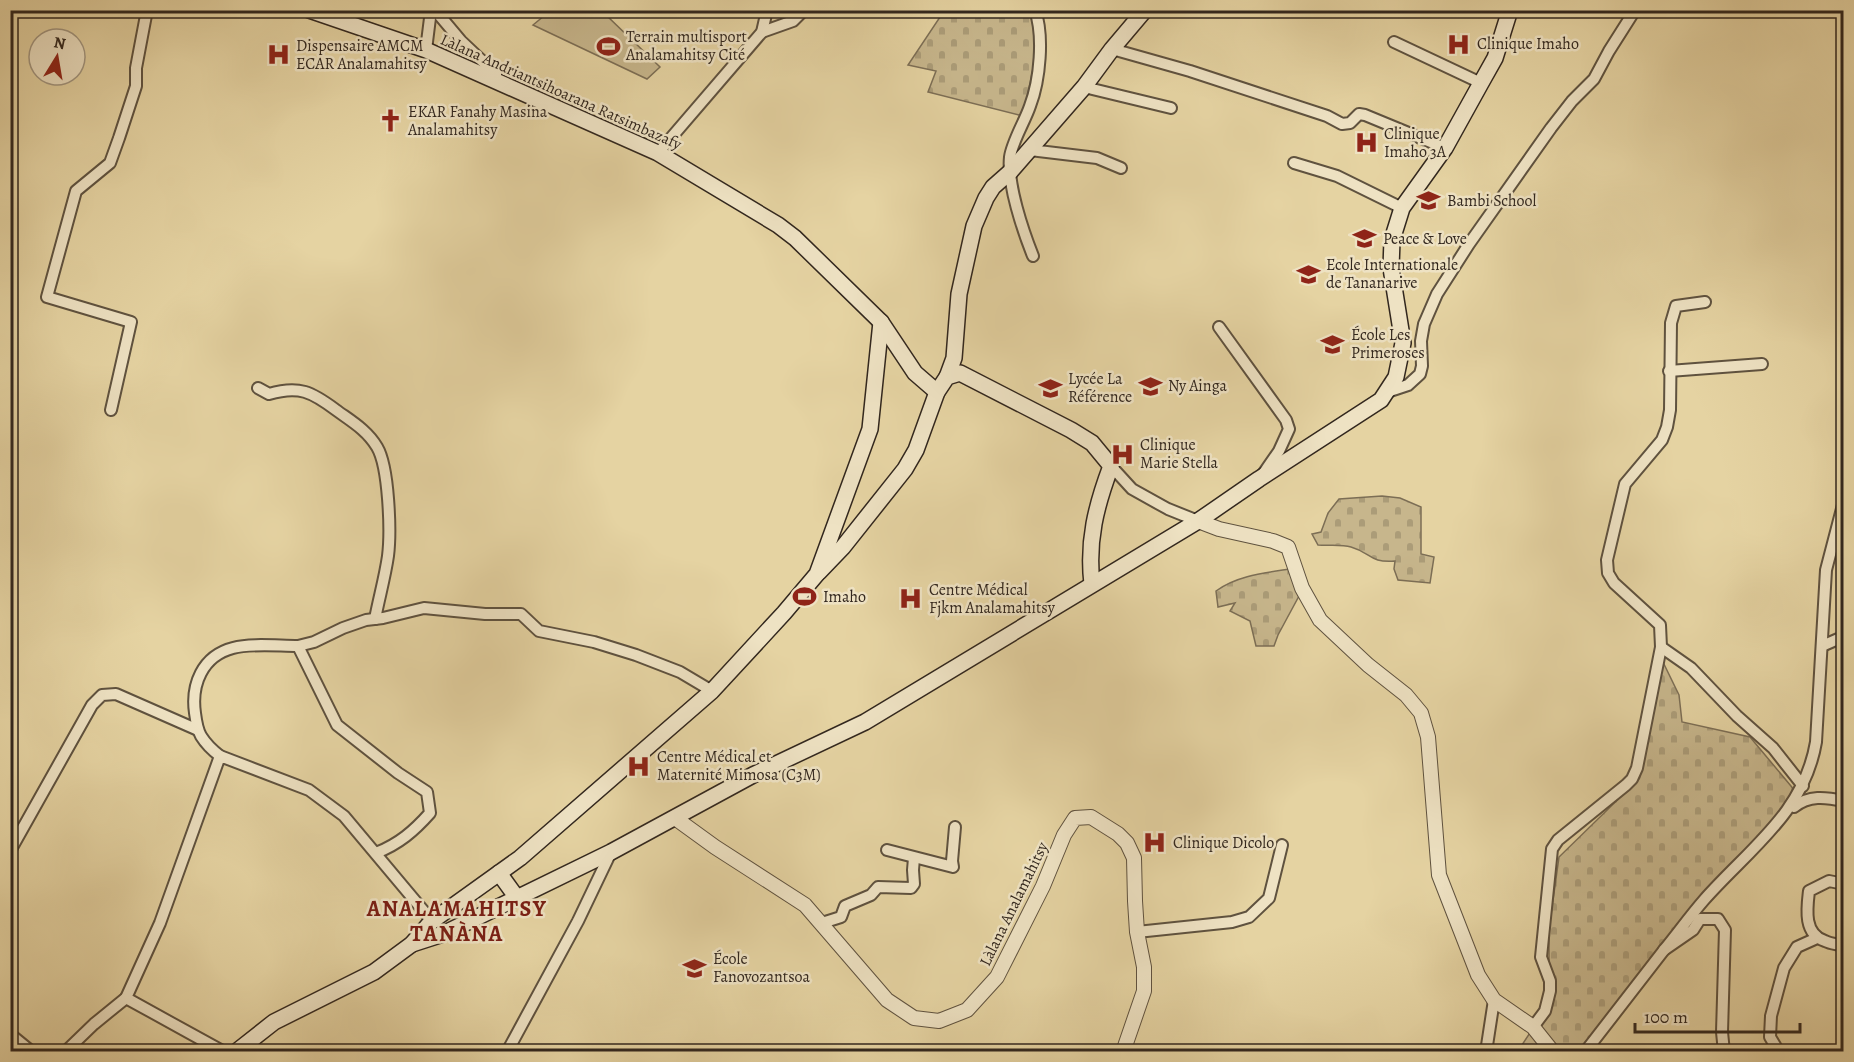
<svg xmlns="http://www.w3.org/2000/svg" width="1854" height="1062" font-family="Alegreya,serif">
  <defs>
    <pattern id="cemetery-stones" width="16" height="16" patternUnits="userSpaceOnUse" patternTransform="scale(1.5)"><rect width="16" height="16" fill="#c7b68c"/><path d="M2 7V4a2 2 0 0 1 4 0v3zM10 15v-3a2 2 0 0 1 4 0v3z" fill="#ab9c78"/></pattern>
  </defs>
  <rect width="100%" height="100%" fill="#e5d3a2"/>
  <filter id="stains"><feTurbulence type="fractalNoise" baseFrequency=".00333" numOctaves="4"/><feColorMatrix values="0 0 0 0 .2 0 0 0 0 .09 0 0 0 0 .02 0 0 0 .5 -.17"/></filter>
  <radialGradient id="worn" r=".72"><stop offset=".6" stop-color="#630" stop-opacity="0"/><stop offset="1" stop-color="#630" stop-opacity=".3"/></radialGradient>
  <g fill="url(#cemetery-stones)" stroke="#7c6e55" stroke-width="1.5">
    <path d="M 944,11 L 1032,11 C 1043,40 1029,86 1023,116 L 928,92 L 936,71 L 908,65 Z"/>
    <path d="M 1382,496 L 1400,498 L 1421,507 L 1421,554 L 1434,557 L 1430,583 L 1398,580 L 1394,569 L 1395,561 C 1369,563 1372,553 1351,547 C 1341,544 1329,546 1318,545 L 1312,534 L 1321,532 L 1328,513 L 1339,499 Z"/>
    <path d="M 1289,569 L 1299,596 L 1278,635 L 1274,646 L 1256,646 L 1250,621 L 1230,611 L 1235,603 L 1218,607 L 1216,591 C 1236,576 1263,573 1289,569 Z"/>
    <polygon points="1661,658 1679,695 1682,722 1750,737 1796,792 1767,835 1688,916 1582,1051 1513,1052 1522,1045 1549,1004 1549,929 1559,857 1639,779"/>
  </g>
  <polygon fill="#c7b68c" stroke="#7c6e55" stroke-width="1.5" points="550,11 607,11 604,13 660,67 647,79 533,25"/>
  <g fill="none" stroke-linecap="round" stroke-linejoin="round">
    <defs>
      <g id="minor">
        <polyline points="435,10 461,41 496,74 493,80"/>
        <polyline points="762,32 793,21 804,10"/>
        <polyline points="1394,42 1481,83"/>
        <polyline points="1112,49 1190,71 1327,116 1342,124 1350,123 1359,114 1365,115 1445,148"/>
        <polyline points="426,50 431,10"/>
        <polyline points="1084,87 1171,108"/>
        <polyline points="1030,150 1097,158 1121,168"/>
        <polyline points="658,153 762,32 767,10"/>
        <polyline points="1294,163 1337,176 1402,208"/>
        <path d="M 1033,256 C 1023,231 1007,184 1010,157 C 1012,142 1025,121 1030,106 C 1040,80 1044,36 1035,10"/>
        <polyline points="1219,327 1286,420 1289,429 1279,451 1263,474"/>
        <polyline points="1669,371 1762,364"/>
        <path d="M 258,388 L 269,394 C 299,385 312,392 336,410 C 351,421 367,430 377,447 C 389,467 391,532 388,556 C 385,577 379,598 375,619"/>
        <polyline points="1387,392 1408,385 1420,374 1422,366 1421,341 1424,324 1437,294 1469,244 1551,128 1572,101 1594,79 1609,51 1635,10"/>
        <polyline points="111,410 131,322 47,297 76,191 110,163 119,138 136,86 136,68 147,10"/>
        <polyline points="1111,466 1132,489 1168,509 1198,521"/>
        <polyline points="298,646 314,642 343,628 366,620 383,618 424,608 485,614 521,614 539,631 594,642 636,655 680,672 712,691"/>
        <polyline points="1822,646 1838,639 1844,643"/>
        <polyline points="1661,647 1691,668 1737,716 1773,748 1803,786"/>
        <path d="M 220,756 C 212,750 206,744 201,736 C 197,729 196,721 195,713 C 191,685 202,656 233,648 C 251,643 278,646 298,646 L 337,725 L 398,773 L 427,792 L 430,813 C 414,831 399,844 376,853"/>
        <path d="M 1794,807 C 1809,795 1825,797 1844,801"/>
        <polyline points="887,850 953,867 952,861 955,827"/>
        <polyline points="10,851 92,705 102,695 116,694 198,730"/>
        <path d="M 1844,884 L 1829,881 L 1809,891 C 1807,908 1803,934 1825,941 C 1831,944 1837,944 1844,946"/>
        <polyline points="822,923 841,917 845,906 871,895 878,887 911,888 914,884 913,870 914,858"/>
        <polyline points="1137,932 1232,922 1249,917 1269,898 1282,845"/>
        <path d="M 1664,950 C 1678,933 1690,916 1704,900 C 1749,849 1804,813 1816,742 L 1826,570 L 1844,501"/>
        <polyline points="1533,1027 1545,1011 1550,991 1550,981 1541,957 1552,849 1558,840 1626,785 1632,779 1637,768 1661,647 1660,625 1614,583 1608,573 1607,560 1625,484 1662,440 1667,427 1670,410 1671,323 1676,306 1705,302"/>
        <polyline points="10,1034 32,1052"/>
        <polyline points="65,1052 94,1024 126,998"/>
        <polyline points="224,1052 126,998 160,923 220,756 309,790 344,816 432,921"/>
        <polyline points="507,1052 578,921 611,852"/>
        <polyline points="1486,1052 1494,1000"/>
        <polyline points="1585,1052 1664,950 1693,930 1700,919 1718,919 1725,930 1722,1032 1724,1052"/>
        <polyline points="1779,1052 1770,1037 1771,1016 1784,968 1797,947 1817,938"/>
      </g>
      <g id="tertiary">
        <polyline points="1198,521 1219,529 1273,541 1288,547 1302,588 1320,620 1368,665 1406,695 1421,713 1428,737 1439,875 1478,975 1494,1000 1533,1027 1553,1052"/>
        <polyline points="675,818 715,847 805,905 887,1000 914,1018 939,1021 967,1010 997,977 1043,886 1064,835 1075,818 1091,817 1118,834 1127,843 1134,858 1135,901 1137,932 1144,967 1144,991 1123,1052"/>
      </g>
      <g id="secondary">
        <polyline points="309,10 426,50 658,153 778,225 795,238 881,322 915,373 937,392"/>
        <polyline points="947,377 954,358 959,294 974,226 986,198 993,187 1010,172 1084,87 1112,49 1145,10"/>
        <path d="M 819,572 L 843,547 L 905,469 L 916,450 L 937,392 L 947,377 L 960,373 L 1071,430 L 1092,443 L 1111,466 C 1096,506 1087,541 1092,584"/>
        <polyline points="499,873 517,898"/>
        <polyline points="412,944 443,934 611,852 753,775 865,722 1198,521 1259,479 1381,400 1396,377 1403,343 1391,268 1392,240 1402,208 1445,148 1481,83 1495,58 1510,10"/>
        <polyline points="236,1052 274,1022 374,972 412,944 432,921 520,858 712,691 784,613 817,574 870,429 881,322"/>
      </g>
    </defs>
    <use href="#minor" stroke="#5f523f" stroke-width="14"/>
    <use href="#tertiary" stroke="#5f523f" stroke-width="16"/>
    <use href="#secondary" stroke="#32271e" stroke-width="18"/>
    <use href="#minor" stroke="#eee2c3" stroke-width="10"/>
    <use href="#tertiary" stroke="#eee2c3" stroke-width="14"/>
    <use href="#secondary" stroke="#eee2c3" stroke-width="15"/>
  </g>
  <defs>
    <symbol id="hospital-bare" viewBox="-9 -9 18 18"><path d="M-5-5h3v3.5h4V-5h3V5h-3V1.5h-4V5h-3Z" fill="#8f2418" stroke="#eee2c3" stroke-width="2.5" paint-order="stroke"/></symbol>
    <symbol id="stadium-bare" viewBox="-9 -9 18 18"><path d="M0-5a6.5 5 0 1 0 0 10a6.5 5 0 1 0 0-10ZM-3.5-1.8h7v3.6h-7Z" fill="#8f2418" stroke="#eee2c3" stroke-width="2.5" paint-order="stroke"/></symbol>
    <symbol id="church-bare" viewBox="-9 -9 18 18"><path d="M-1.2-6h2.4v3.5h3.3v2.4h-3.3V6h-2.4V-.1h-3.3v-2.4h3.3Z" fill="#8f2418" stroke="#eee2c3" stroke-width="2.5" paint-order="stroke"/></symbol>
    <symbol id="school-bare" viewBox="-9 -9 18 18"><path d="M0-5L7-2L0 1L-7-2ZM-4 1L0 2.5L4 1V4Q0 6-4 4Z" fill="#8f2418" stroke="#eee2c3" stroke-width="2.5" paint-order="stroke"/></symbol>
  </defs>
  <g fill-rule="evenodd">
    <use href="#hospital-bare" x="1442" y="28" width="33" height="33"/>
    <use href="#stadium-bare" x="592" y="30" width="33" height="33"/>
    <use href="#hospital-bare" x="262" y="38" width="33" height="33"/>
    <use href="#church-bare" x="374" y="104" width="33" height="33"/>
    <use href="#hospital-bare" x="1350" y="126" width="33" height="33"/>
    <use href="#school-bare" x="1412" y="184" width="33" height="33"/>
    <use href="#school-bare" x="1348" y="222" width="33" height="33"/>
    <use href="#school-bare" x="1292" y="258" width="33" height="33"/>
    <use href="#school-bare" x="1316" y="328" width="33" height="33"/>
    <use href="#school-bare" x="1134" y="370" width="33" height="33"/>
    <use href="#school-bare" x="1034" y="372" width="33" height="33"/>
    <use href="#hospital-bare" x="1106" y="438" width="33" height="33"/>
    <use href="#stadium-bare" x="788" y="580" width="33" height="33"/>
    <use href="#hospital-bare" x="894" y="582" width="33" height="33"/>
    <use href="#hospital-bare" x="622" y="750" width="33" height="33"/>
    <use href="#hospital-bare" x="1138" y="826" width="33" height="33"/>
    <use href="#school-bare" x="678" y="952" width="33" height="33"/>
  </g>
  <g text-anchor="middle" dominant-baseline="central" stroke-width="5" stroke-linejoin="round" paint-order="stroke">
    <g font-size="16" fill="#32271e" stroke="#eee2c3" text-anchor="start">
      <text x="626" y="37">Terrain multisport<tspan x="626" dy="18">Analamahitsy Cité</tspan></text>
      <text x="1477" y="44">Clinique Imaho</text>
      <text x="296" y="46">Dispensaire AMCM<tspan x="296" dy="18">ECAR Analamahitsy</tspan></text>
      <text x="408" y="112">EKAR Fanahy Masina<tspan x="408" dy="18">Analamahitsy</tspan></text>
      <text x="1384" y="134">Clinique<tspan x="1384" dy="18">Imaho 3A</tspan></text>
      <text x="1447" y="201">Bambi School</text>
      <text x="1383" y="239">Peace &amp; Love</text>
      <text x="1326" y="265">Ecole Internationale<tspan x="1326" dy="18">de Tananarive</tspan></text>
      <text x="1351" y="335">École Les<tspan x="1351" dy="18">Primeroses</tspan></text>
      <text x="1068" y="379">Lycée La<tspan x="1068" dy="18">Référence</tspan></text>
      <text x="1168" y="386">Ny Ainga</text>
      <text x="1140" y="445">Clinique<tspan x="1140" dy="18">Marie Stella</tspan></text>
      <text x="929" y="590">Centre Médical<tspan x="929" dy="18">Fjkm Analamahitsy</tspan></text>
      <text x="823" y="597">Imaho</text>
      <text x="657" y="757">Centre Médical et<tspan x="657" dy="18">Maternité Mimosa (C3M)</tspan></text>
      <text x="1173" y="843">Clinique Dicolo</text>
      <text x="713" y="959">École<tspan x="713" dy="18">Fanovozantsoa</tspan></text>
    </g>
    <g font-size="16" fill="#32271e" stroke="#eee2c3">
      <text transform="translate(561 92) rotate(24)">Làlana Andriantsihoarana Ratsimbazafy</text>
      <text transform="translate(1014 904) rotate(-64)">Làlana Analamahitsy</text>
    </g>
    <g font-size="22" font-weight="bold" letter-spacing="1.5" fill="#7a1f14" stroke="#eee2c3">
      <text x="457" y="909">ANALAMAHITSY<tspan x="457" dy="25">TANÀNA</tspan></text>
    </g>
  </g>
  <rect width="1854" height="1062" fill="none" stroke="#e5d3a2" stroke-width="36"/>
  <rect x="12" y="12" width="1830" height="1038" fill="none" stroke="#32271e" stroke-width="3"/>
  <rect x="18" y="18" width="1818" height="1026" fill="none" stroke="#32271e" stroke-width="1.5"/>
  <g transform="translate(57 57) rotate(11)"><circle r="28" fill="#eee2c3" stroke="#a39781" stroke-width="1.5"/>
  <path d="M0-4.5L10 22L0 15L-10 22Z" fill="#8f2418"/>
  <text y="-9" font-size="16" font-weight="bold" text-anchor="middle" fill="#32271e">N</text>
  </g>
  <path d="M1635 1023v9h165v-9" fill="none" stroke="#32271e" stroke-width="3"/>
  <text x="1644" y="1023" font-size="18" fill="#32271e" stroke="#eee2c3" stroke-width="4.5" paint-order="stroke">100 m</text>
  <rect width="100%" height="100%" filter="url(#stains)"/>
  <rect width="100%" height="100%" fill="url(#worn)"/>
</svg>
